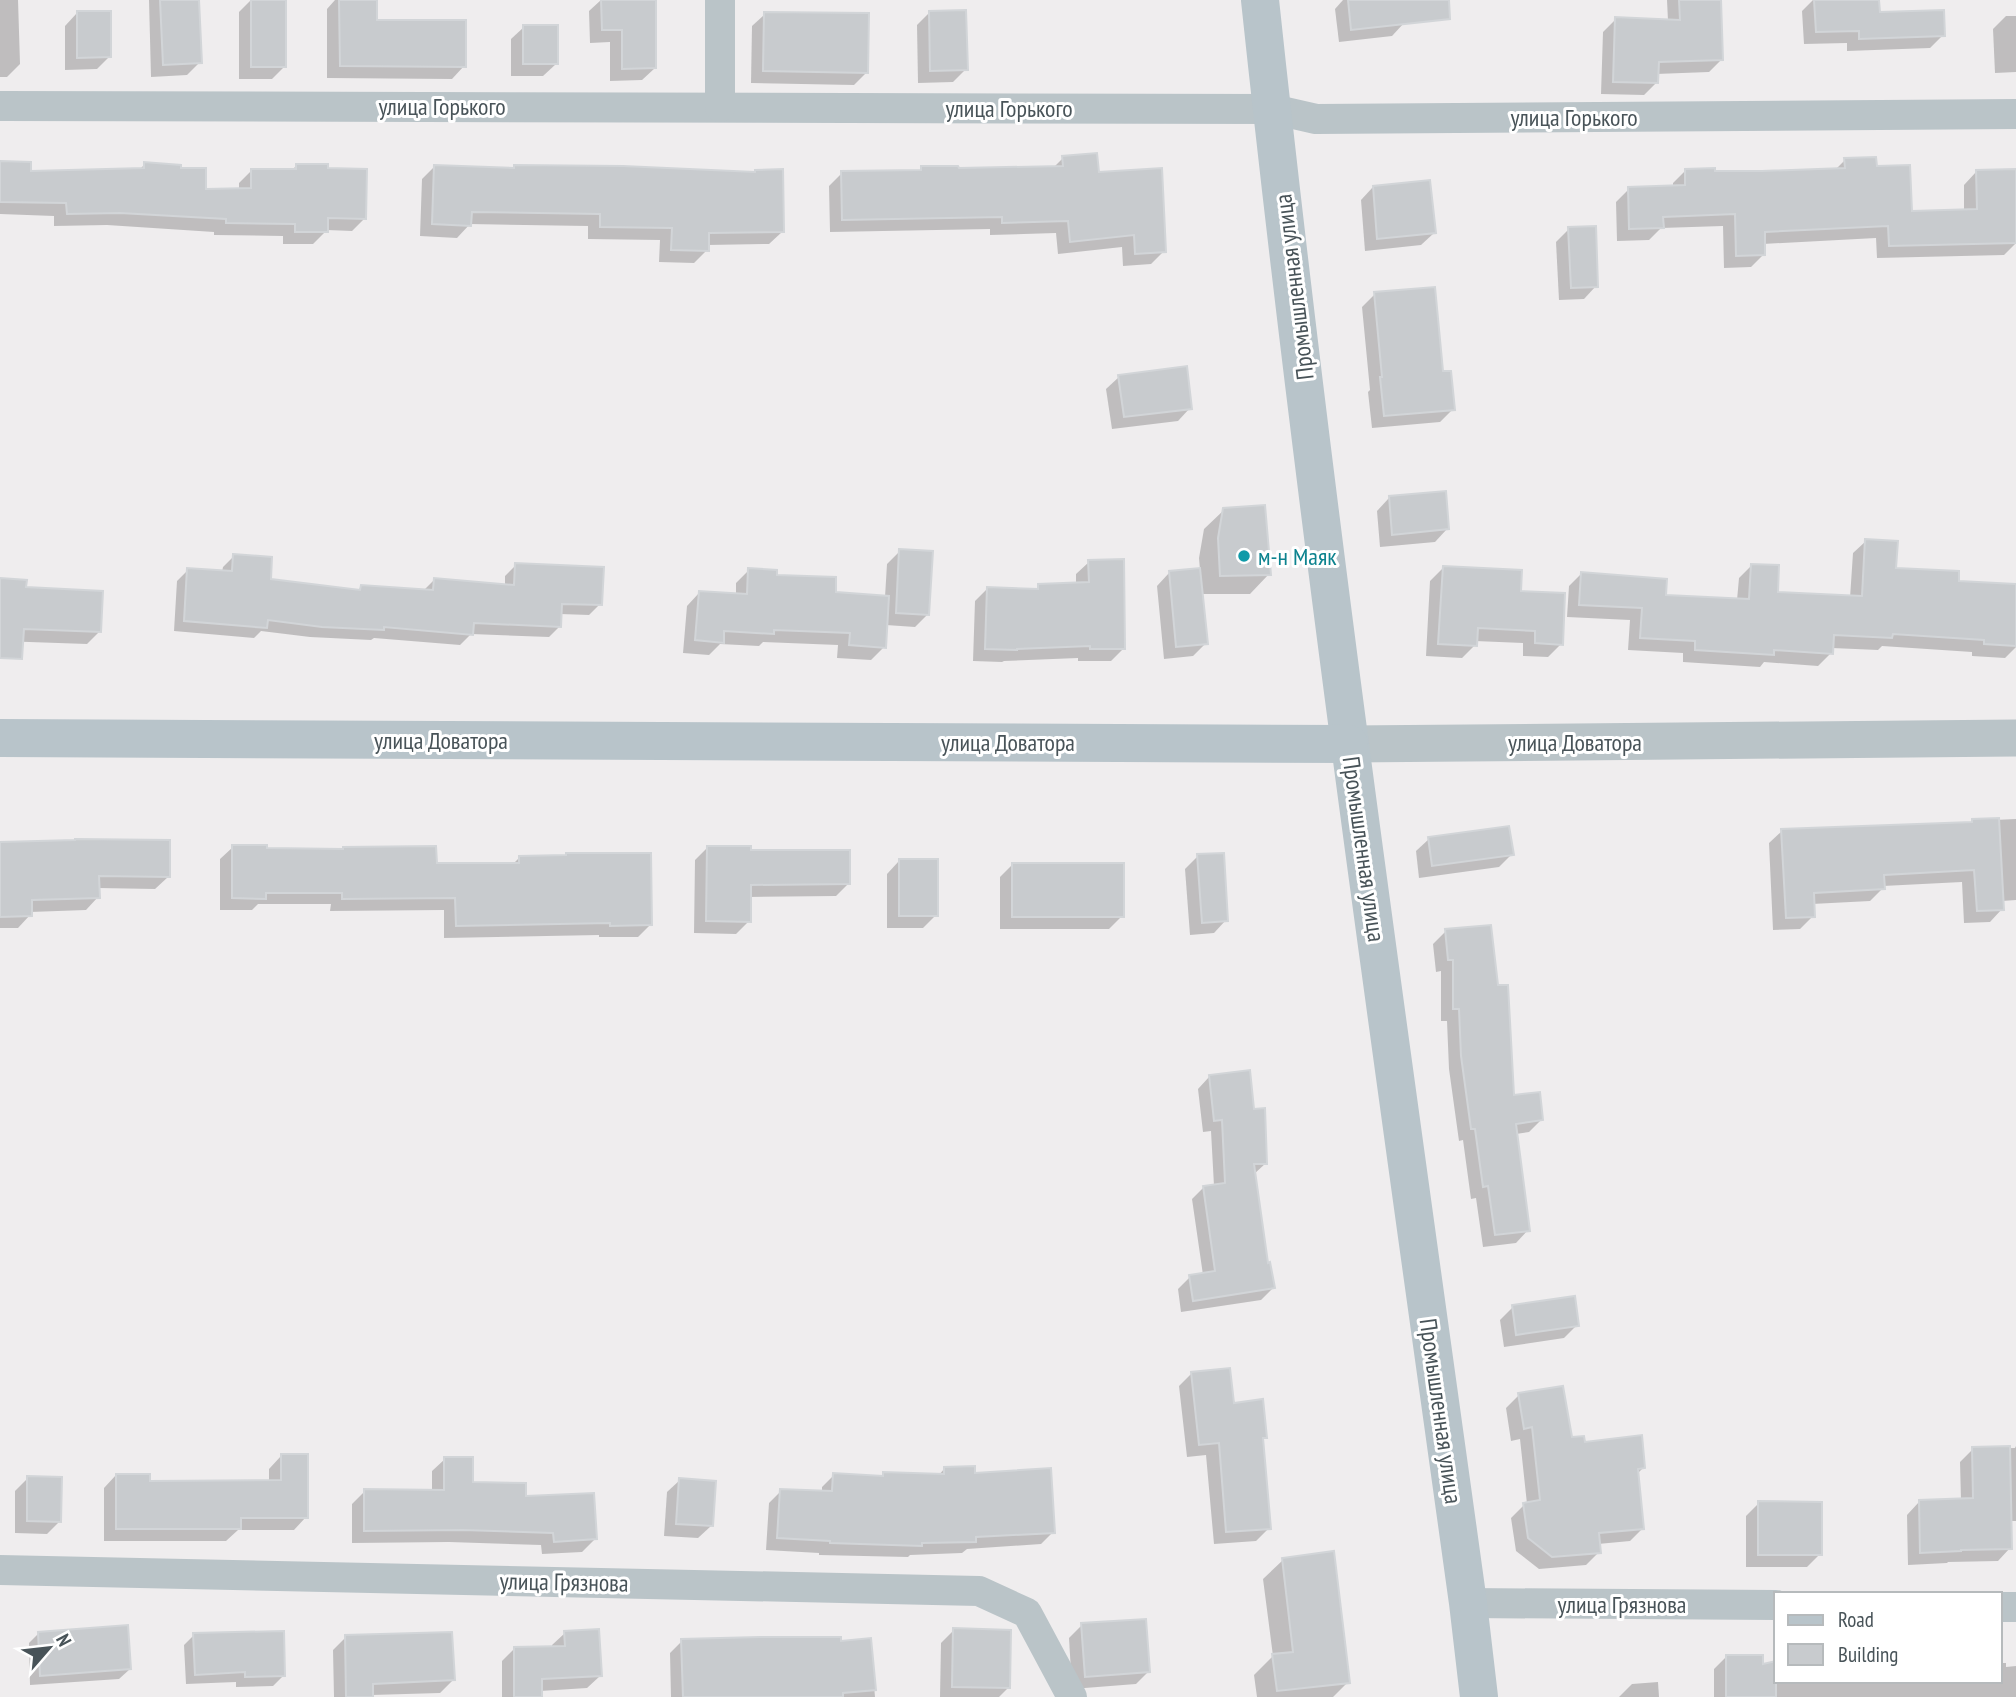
<svg xmlns="http://www.w3.org/2000/svg" width="2016" height="1697" font-family="'PT Sans Narrow',sans-serif">
  <rect width="100%" height="100%" fill="#efedee"/>
  <g fill="#0003">
    <polygon points="0,0 18,0 20,64 7,77 0,77"/>
    <polygon points="149,0 198,0 200,62 187,75 151,77"/>
    <polygon points="251,0 285,0 285,66 272,79 239,79 239,12"/>
    <polygon points="335,0 375,0 375,22 464,66 452,79 327,78 327,9"/>
    <polygon points="601,0 654,0 655,68 642,80 610,81 610,42 590,43 589,11"/>
    <polygon points="1343,0 1402,0 1404,23 1392,36 1339,42 1335,9"/>
    <polygon points="1667,0 1719,0 1721,60 1709,72 1656,74 1656,83 1644,95 1601,94 1603,32 1616,19 1668,21"/>
    <polygon points="1813,0 1877,0 1878,13 1943,35 1930,48 1847,51 1847,43 1804,44 1802,11"/>
    <polygon points="930,12 966,69 953,82 918,83 917,25"/>
    <polygon points="77,13 110,56 97,69 65,70 65,26"/>
    <polygon points="765,14 867,72 854,85 751,83 752,26"/>
    <polygon points="2006,16 2016,16 2016,72 1995,73 1993,29"/>
    <polygon points="524,27 556,64 543,76 511,76 511,39"/>
    <polygon points="1063,158 1097,173 1164,251 1151,264 1123,266 1122,247 1058,254 1056,233 990,235 990,229 830,232 829,186 842,173 918,172 922,168 957,169 1053,168"/>
    <polygon points="1845,160 1875,168 1910,213 1964,211 1964,185 1976,172 2016,175 2016,243 2004,255 1877,258 1876,238 1763,244 1764,254 1751,267 1724,268 1723,226 1661,228 1649,240 1617,241 1616,202 1629,189 1673,187 1673,183 1685,171 1714,173 1835,170"/>
    <polygon points="0,162 29,172 139,170 145,164 205,190 239,190 239,183 252,170 291,171 296,166 327,170 365,218 352,231 327,230 313,244 283,244 283,236 214,235 214,232 107,225 54,226 54,216 0,214"/>
    <polygon points="435,166 512,170 515,167 753,173 755,171 782,232 769,244 707,245 707,250 694,263 659,262 660,240 588,239 588,226 470,224 457,238 420,236 422,179"/>
    <polygon points="1373,187 1434,233 1421,245 1365,251 1361,200"/>
    <polygon points="1569,229 1596,286 1584,299 1559,300 1556,242"/>
    <polygon points="1375,294 1441,373 1453,409 1440,422 1372,428 1368,392 1370,390 1362,307"/>
    <polygon points="1119,377 1190,408 1178,421 1112,429 1106,389"/>
    <polygon points="1389,498 1447,529 1435,542 1380,547 1377,511"/>
    <polygon points="1224,510 1269,574 1250,594 1201,594 1206,643 1193,656 1164,659 1157,586 1169,573 1200,570 1199,558 1204,529"/>
    <polygon points="1866,541 1894,570 1957,583 2016,586 2016,647 2005,658 1972,656 1972,652 1882,646 1878,650 1832,648 1831,653 1818,666 1764,662 1760,667 1683,662 1683,653 1628,650 1630,620 1567,617 1569,586 1581,574 1664,597 1737,600 1739,578 1751,566 1776,593 1850,598 1853,553"/>
    <polygon points="900,551 928,614 915,627 886,625 884,647 871,660 837,658 838,645 763,642 759,646 720,644 709,655 683,653 687,606 699,593 736,595 736,583 749,570 834,594 885,597 887,564"/>
    <polygon points="234,556 269,581 357,592 361,587 423,591 435,579 505,585 505,576 516,565 600,604 589,615 560,614 560,626 549,637 471,634 460,645 374,638 371,640 310,637 261,631 254,638 174,631 177,581 188,570 222,572 223,567"/>
    <polygon points="1089,562 1124,648 1111,661 1078,661 1078,658 1004,661 1002,662 973,661 975,601 987,589 1034,591 1039,586 1076,584 1076,574"/>
    <polygon points="1443,568 1519,592 1561,644 1548,657 1523,656 1523,643 1475,641 1475,645 1462,658 1426,656 1430,581"/>
    <polygon points="0,580 24,589 100,631 87,644 0,641"/>
    <polygon points="2016,819 2016,900 2002,901 2002,909 1990,922 1964,923 1962,882 1883,886 1883,888 1870,901 1812,904 1813,916 1800,929 1773,930 1769,843 1782,831 1969,824 1972,821"/>
    <polygon points="1429,839 1512,854 1499,867 1419,878 1416,851"/>
    <polygon points="0,844 168,877 155,889 98,888 98,897 86,910 30,912 30,915 18,928 0,928"/>
    <polygon points="233,847 435,865 512,865 520,857 650,925 638,937 599,937 599,935 444,938 444,910 330,911 331,904 258,904 252,910 220,910 220,859"/>
    <polygon points="707,848 749,851 848,884 836,896 749,897 749,921 736,934 694,933 695,860"/>
    <polygon points="1198,856 1226,920 1214,933 1190,935 1185,869"/>
    <polygon points="899,861 936,915 923,928 887,928 887,874"/>
    <polygon points="1013,864 1122,916 1109,929 1000,929 1000,877"/>
    <polygon points="1446,931 1496,986 1512,1097 1541,1120 1529,1132 1516,1134 1528,1230 1516,1243 1483,1247 1476,1198 1471,1199 1463,1140 1459,1141 1449,1069 1447,1021 1441,1021 1441,971 1436,972 1433,944"/>
    <polygon points="1209,1077 1266,1163 1253,1175 1266,1265 1273,1288 1261,1300 1181,1312 1178,1289 1190,1277 1203,1275 1192,1199 1204,1187 1214,1186 1211,1131 1203,1132 1198,1089"/>
    <polygon points="1513,1307 1577,1325 1564,1338 1504,1347 1500,1320"/>
    <polygon points="1192,1373 1232,1405 1266,1437 1261,1442 1269,1528 1256,1541 1214,1544 1206,1455 1187,1457 1179,1386"/>
    <polygon points="1519,1395 1570,1439 1643,1468 1637,1474 1643,1528 1630,1541 1598,1544 1599,1552 1586,1565 1539,1569 1516,1551 1511,1518 1524,1505 1527,1504 1520,1439 1511,1441 1506,1408"/>
    <polygon points="2016,1446 2016,1521 2010,1521 2010,1548 1998,1561 1948,1562 1947,1563 1908,1565 1907,1515 1919,1502 1961,1500 1960,1462 1973,1449 2015,1448"/>
    <polygon points="281,1456 306,1517 294,1530 238,1530 226,1541 104,1541 104,1488 116,1475 149,1482 269,1482 269,1469"/>
    <polygon points="445,1459 471,1484 524,1498 595,1539 582,1552 542,1554 541,1545 449,1542 352,1543 352,1504 365,1491 432,1492 432,1471"/>
    <polygon points="945,1468 973,1475 1053,1532 1041,1544 967,1549 962,1553 910,1555 908,1557 819,1555 819,1553 766,1550 769,1503 781,1491 822,1493 822,1487 834,1475 880,1477 884,1474 938,1476"/>
    <polygon points="28,1478 60,1521 47,1534 15,1533 15,1491"/>
    <polygon points="680,1480 711,1526 698,1538 664,1536 667,1492"/>
    <polygon points="1759,1503 1820,1554 1807,1567 1746,1567 1746,1516"/>
    <polygon points="1283,1560 1348,1682 1333,1697 1257,1697 1254,1675 1273,1656 1263,1579"/>
    <polygon points="1082,1625 1149,1671 1136,1684 1072,1689 1069,1638"/>
    <polygon points="954,1630 1009,1687 999,1697 940,1697 941,1643"/>
    <polygon points="39,1633 130,1669 119,1679 30,1685 29,1643"/>
    <polygon points="565,1633 600,1676 587,1688 540,1691 540,1697 502,1697 502,1661 515,1648 552,1648 552,1645"/>
    <polygon points="194,1635 284,1675 273,1686 236,1687 236,1682 186,1684 184,1645"/>
    <polygon points="346,1637 453,1680 440,1693 372,1695 371,1697 334,1697 333,1650"/>
    <polygon points="870,1640 875,1697 671,1697 670,1653 682,1641 840,1643"/>
    <polygon points="1727,1656 1761,1666 1776,1663 1776,1681 2000,1681 2000,1663 2006,1663 2006,1667 2016,1666 2016,1697 1714,1697 1714,1669"/>
    <polygon points="1658,1682 1659,1697 1619,1697 1632,1684"/>
  </g>
  <g fill="#c8cbce" stroke="#d2d5d8" stroke-width="2">
    <polygon points="160,0 199,0 202,63 163,65"/>
    <rect x="251" y="0" width="35" height="67"/>
    <polygon points="339,0 377,0 377,20 466,20 466,67 340,66"/>
    <polygon points="601,0 656,0 656,68 622,69 622,30 602,30"/>
    <polygon points="1348,0 1449,0 1450,19 1351,30"/>
    <polygon points="1679,0 1721,0 1723,60 1659,62 1658,83 1613,82 1615,17 1680,20"/>
    <polygon points="1814,0 1879,0 1880,12 1944,10 1945,36 1859,39 1859,31 1816,32"/>
    <polygon points="966,10 968,70 930,71 929,11"/>
    <polygon points="77,11 111,11 111,57 77,58"/>
    <polygon points="764,12 869,13 868,73 763,71"/>
    <rect x="523" y="25" width="35" height="39"/>
    <polygon points="1097,153 1099,172 1162,168 1166,252 1135,254 1134,235 1070,242 1068,221 1002,223 1002,217 842,220 841,171 921,170 921,166 958,166 959,168 1063,166 1062,156"/>
    <polygon points="1876,157 1877,166 1910,165 1912,211 1977,209 1976,170 2016,169 2016,243 1889,246 1888,226 1765,232 1765,255 1736,256 1735,214 1663,217 1664,228 1629,229 1628,187 1685,185 1685,169 1715,168 1715,171 1762,171 1845,168 1844,158"/>
    <polygon points="0,161 31,162 31,171 144,168 144,162 181,165 181,168 206,168 206,189 251,188 251,169 296,169 296,164 328,164 328,168 367,169 366,219 328,218 328,232 295,232 295,224 226,223 226,219 120,213 67,214 66,203 0,202"/>
    <polygon points="434,165 514,168 514,165 623,166 755,172 755,170 783,169 784,232 709,233 709,251 671,250 672,228 600,227 600,214 472,212 471,226 432,224"/>
    <polygon points="1430,180 1436,233 1377,239 1373,186"/>
    <polygon points="1596,226 1598,287 1571,288 1568,227"/>
    <polygon points="1435,287 1443,371 1451,371 1455,410 1384,416 1380,377 1382,377 1374,292"/>
    <polygon points="1187,366 1192,409 1124,417 1118,375"/>
    <polygon points="1446,491 1449,529 1392,535 1389,496"/>
    <polygon points="1265,505 1271,575 1220,576 1218,538 1223,508"/>
    <polygon points="1865,539 1898,541 1896,568 1959,571 1959,581 2016,584 2016,646 1984,644 1984,640 1893,634 1892,638 1834,635 1833,654 1774,650 1774,655 1695,650 1695,641 1640,638 1642,608 1579,605 1581,572 1667,579 1666,595 1749,599 1751,564 1779,565 1778,592 1862,596"/>
    <polygon points="899,549 933,551 929,615 896,613"/>
    <polygon points="233,554 272,557 271,579 360,590 361,585 433,590 434,578 514,585 515,563 604,567 602,605 562,604 561,627 474,623 473,635 384,627 384,630 322,627 268,620 267,628 184,621 187,568 232,571"/>
    <polygon points="1124,559 1125,649 1090,649 1090,646 1017,649 1017,650 985,649 987,587 1038,589 1038,584 1089,582 1088,560"/>
    <polygon points="1443,566 1522,570 1521,591 1565,593 1563,645 1535,643 1535,631 1478,628 1477,646 1438,644"/>
    <polygon points="748,568 777,570 777,575 836,577 836,592 889,596 886,648 849,645 850,633 774,630 774,634 724,631 724,643 695,640 699,591 747,594"/>
    <polygon points="1200,568 1208,644 1176,647 1169,571"/>
    <polygon points="0,578 27,580 26,587 103,591 101,632 24,629 22,659 0,658"/>
    <polygon points="1999,818 2004,910 1977,911 1974,870 1884,875 1885,889 1814,893 1815,917 1786,918 1781,829 1972,822 1972,819"/>
    <polygon points="1509,826 1514,855 1432,866 1428,837"/>
    <polygon points="75,839 170,840 170,877 99,876 100,898 32,900 32,916 0,917 0,842 75,840"/>
    <polygon points="232,845 267,845 267,848 343,849 343,847 436,846 437,863 519,863 519,856 566,855 566,853 651,853 652,925 610,926 610,923 456,926 455,898 342,899 342,893 266,893 266,899 232,898"/>
    <polygon points="707,846 751,846 751,850 850,850 850,884 751,885 751,922 706,921"/>
    <polygon points="1224,853 1228,921 1202,923 1197,854"/>
    <rect x="899" y="859" width="39" height="57"/>
    <rect x="1012" y="863" width="112" height="54"/>
    <polygon points="1491,925 1498,985 1508,985 1514,1095 1540,1092 1543,1120 1516,1124 1530,1231 1495,1235 1488,1186 1483,1187 1475,1129 1471,1129 1461,1056 1459,1009 1453,1009 1453,960 1448,960 1445,929"/>
    <polygon points="1250,1070 1254,1109 1265,1108 1267,1164 1254,1164 1268,1263 1270,1262 1275,1288 1193,1301 1189,1275 1215,1271 1203,1186 1225,1183 1222,1120 1214,1121 1209,1075"/>
    <polygon points="1575,1296 1579,1326 1516,1335 1512,1305"/>
    <polygon points="1230,1368 1234,1403 1263,1399 1267,1438 1263,1438 1271,1529 1226,1532 1219,1443 1199,1445 1191,1372"/>
    <polygon points="1563,1386 1572,1437 1584,1436 1585,1442 1642,1435 1645,1468 1638,1469 1644,1529 1599,1533 1601,1553 1552,1557 1528,1538 1523,1503 1540,1500 1532,1427 1524,1429 1518,1393"/>
    <polygon points="2010,1446 2012,1549 1961,1550 1961,1551 1920,1553 1919,1500 1973,1498 1972,1447"/>
    <polygon points="281,1454 308,1454 308,1518 241,1518 241,1529 116,1529 116,1474 150,1474 150,1481 281,1480"/>
    <polygon points="444,1457 473,1457 473,1482 526,1483 526,1496 594,1493 597,1539 554,1542 553,1533 463,1530 364,1531 364,1489 444,1490"/>
    <polygon points="975,1466 975,1473 1051,1468 1055,1533 976,1537 976,1542 922,1543 922,1546 830,1543 830,1541 777,1538 780,1489 832,1491 833,1473 883,1476 883,1472 944,1474 944,1467"/>
    <polygon points="27,1476 62,1477 61,1522 27,1521"/>
    <polygon points="679,1478 716,1481 713,1526 676,1524"/>
    <polygon points="1758,1501 1822,1502 1822,1555 1758,1555"/>
    <polygon points="1334,1551 1350,1683 1277,1691 1272,1654 1293,1652 1282,1558"/>
    <polygon points="1146,1619 1150,1672 1085,1677 1081,1623"/>
    <polygon points="128,1625 131,1669 40,1676 38,1632"/>
    <polygon points="953,1628 1011,1630 1010,1688 952,1687"/>
    <polygon points="599,1629 602,1676 542,1679 542,1697 514,1697 514,1647 565,1646 564,1631"/>
    <polygon points="284,1631 285,1676 245,1677 245,1672 195,1675 193,1633"/>
    <polygon points="452,1632 455,1680 373,1684 373,1697 346,1697 345,1635"/>
    <polygon points="760,1637 841,1637 841,1641 871,1638 876,1690 843,1693 843,1697 683,1697 681,1639"/>
    <polygon points="1726,1655 1763,1655 1763,1664 1776,1661 1776,1697 1726,1697"/>
  </g>
  <g fill="none" stroke-linecap="round" stroke-linejoin="round">
    <g stroke="#bac4c8" stroke-width="30">
      <polyline points="0,106 1272,109 1316,119 2016,114"/>
      <polyline points="720,107 720,0"/>
      <polyline points="0,1570 979,1591 1027,1613 1072,1697"/>
      <polyline points="1468,1603 1776,1605"/>
      <polyline points="2000,1607 2016,1607"/>
    </g>
    <polyline stroke="#bac4c8" stroke-width="37" points="1349,744 2016,738"/>
    <g stroke="#b8c4ca" stroke-width="38">
      <path d="M 1260,0 C 1317,536 1394,1069 1468,1603 L 1479,1697"/>
      <polyline points="0,738 1349,744"/>
    </g>
  </g>
  <circle fill="#0f9aa8" stroke="#fff" stroke-width="2.5" cx="1244" cy="556" r="7"/>
  <g text-anchor="middle" dominant-baseline="central" stroke-width="6" stroke-linejoin="round" paint-order="stroke">
    <g font-size="24" fill="#485358" stroke="#fff">
      <text x="442" y="106">улица Горького</text>
      <text x="1009" y="108">улица Горького</text>
      <text x="1574" y="117">улица Горького</text>
      <text transform="translate(1294 287) rotate(-97)">Промышленная улица</text>
      <text x="441" y="740">улица Доватора</text>
      <text x="1008" y="742">улица Доватора</text>
      <text x="1575" y="742">улица Доватора</text>
      <text transform="translate(1364 849) rotate(82)">Промышленная улица</text>
      <text transform="translate(1441 1411) rotate(82)">Промышленная улица</text>
      <text transform="translate(564 1582) rotate(1)">улица Грязнова</text>
      <text x="1622" y="1604">улица Грязнова</text>
    </g>
    <g font-size="24" fill="#0d838f" stroke="#fff" text-anchor="start">
      <text x="1258" y="556">м-н Маяк</text>
    </g>
  </g>
  <rect x="1774" y="1592" width="228" height="91" fill="#ffffff" stroke="#b6babc" stroke-width="2"/>
  <rect x="1788" y="1615" width="35" height="10" fill="#b8c4ca" stroke="#b6babc" stroke-width="2"/>
  <text x="1838" y="1627" font-size="21" fill="#485358">Road</text>
  <rect x="1788" y="1644" width="35" height="21" fill="#c8cbce" stroke="#b6babc" stroke-width="2"/>
  <text x="1838" y="1662" font-size="21" fill="#485358">Building</text>
  <g transform="translate(49 1648) rotate(62)" stroke="#ffffff" stroke-width="5" paint-order="stroke">
  <path d="M0-5L12 26L0 18L-12 26Z" fill="#485358"/>
  <text y="-10" font-size="19" font-weight="bold" text-anchor="middle" fill="#485358">N</text>
  </g>
</svg>
